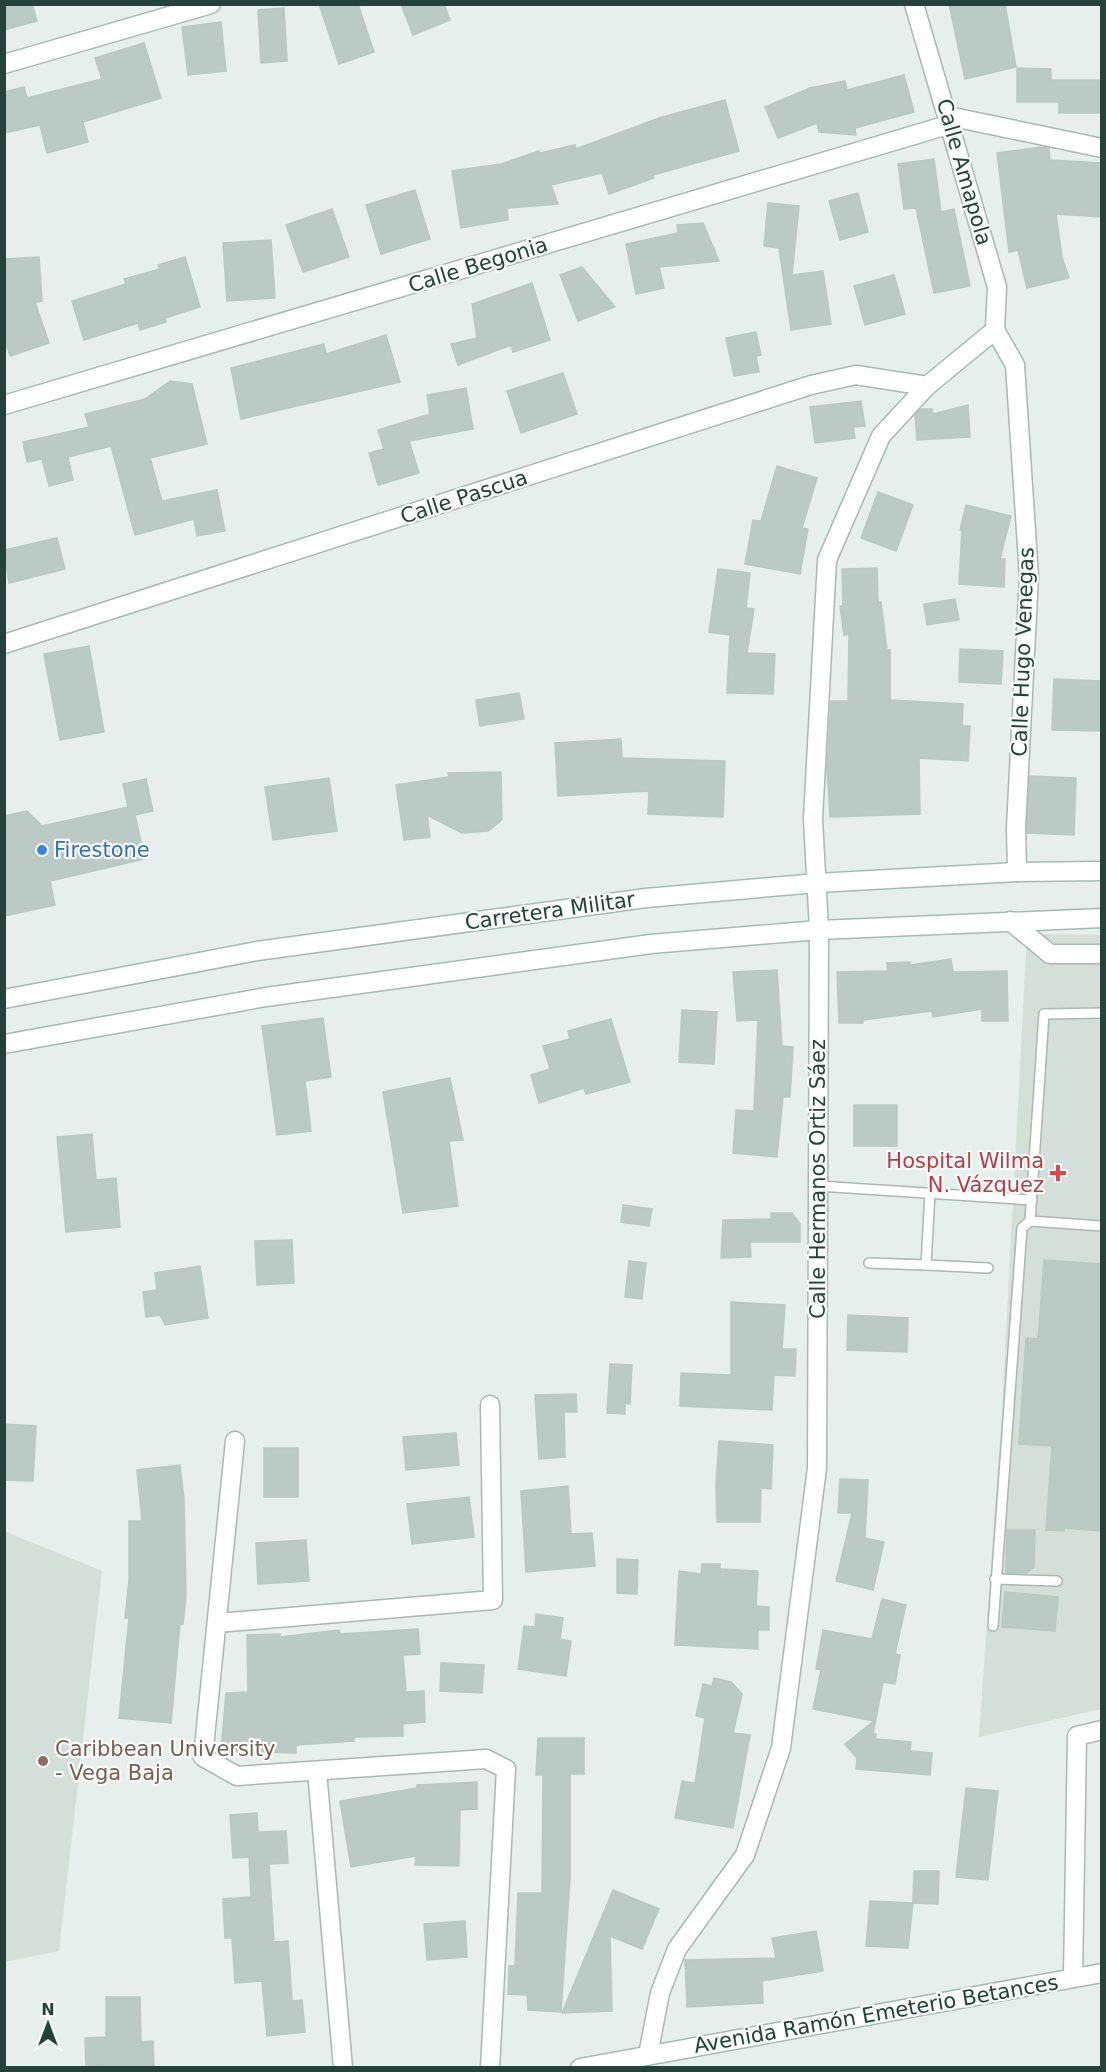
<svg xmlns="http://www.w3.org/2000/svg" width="1106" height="2072" font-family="'DejaVu Sans',sans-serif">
  <rect width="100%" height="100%" fill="#e6efeb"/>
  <g fill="#d4dfda">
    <polygon points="1027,934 1101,935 1101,1709 979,1737 1002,1410"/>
    <polygon points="4,1531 102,1571 59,1951 5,1962"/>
  </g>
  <g fill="#bbcac4" stroke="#b8c9c2" stroke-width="1.5">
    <polygon points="4,4 32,4 37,21 4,30"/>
    <polygon points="319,4 358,4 374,52 339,64"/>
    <polygon points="401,4 444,4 450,20 413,35"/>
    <polygon points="949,4 1005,4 1016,67 965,79"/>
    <polygon points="284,8 287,61 261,63 258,10"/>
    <polygon points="221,22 226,71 188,75 182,27"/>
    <polygon points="144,43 161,98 83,122 88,142 47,153 40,125 4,133 4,92 24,87 27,98 102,79 95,58"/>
    <polygon points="1017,68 1051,69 1051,80 1101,80 1101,113 1059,113 1059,102 1017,102"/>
    <polygon points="904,75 914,112 855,128 856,135 819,132 817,123 778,138 765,107 810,88 845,81 847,90"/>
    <polygon points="725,100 739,151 653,175 654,178 609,194 602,173 551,185 558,204 507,208 508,220 461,228 452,171 501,164 539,151 540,153 575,145 576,149 659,118"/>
    <polygon points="1041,147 1049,148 1050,160 1101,163 1101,217 1056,214 1062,257 1069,278 1027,288 1018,250 1009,252 997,153"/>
    <polygon points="934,159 941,212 954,209 970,286 934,293 916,208 904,209 898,164"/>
    <polygon points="415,190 430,239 381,254 366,205"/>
    <polygon points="858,193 868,232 840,240 829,201"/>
    <polygon points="768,203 799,206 792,275 823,271 831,324 791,330 779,248 764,246"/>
    <polygon points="332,209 349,257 303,272 286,225"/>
    <polygon points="703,223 719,261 659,267 664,288 636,294 626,244 678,233 677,225"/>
    <polygon points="271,240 275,298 227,301 223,243"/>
    <polygon points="39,257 42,301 35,302 49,343 10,356 4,338 4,259"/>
    <polygon points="185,257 200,307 165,318 166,322 140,330 138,323 84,340 72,301 126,284 124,279 160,269 158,265"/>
    <polygon points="582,267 615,307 578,321 560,275"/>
    <polygon points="894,275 905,314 865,325 854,286"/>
    <polygon points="532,283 550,340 513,352 511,345 458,365 451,344 477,338 472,304"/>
    <polygon points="756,332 761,355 756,356 759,372 734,376 726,338"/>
    <polygon points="386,335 400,382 241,419 231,368 324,344 326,354"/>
    <polygon points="563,373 577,414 521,433 507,391"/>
    <polygon points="170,381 192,384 207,444 150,458 162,501 217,490 225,531 197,536 194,519 135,535 111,446 68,457 73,480 49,486 42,459 27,462 23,442 89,427 85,414 145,399"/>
    <polygon points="466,388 473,429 409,441 419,473 378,485 369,453 384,449 378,430 430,414 427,395"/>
    <polygon points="861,401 865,426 853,427 855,438 815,443 810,407"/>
    <polygon points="968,405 970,437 917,440 915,415 921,409 932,409 933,414"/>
    <polygon points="777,466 817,478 802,528 808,529 800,574 745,564 753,520 761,521"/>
    <polygon points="878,492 913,505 896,551 861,538"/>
    <polygon points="966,505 1011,516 1000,559 1005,559 1004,587 959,584 962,530 960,530"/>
    <polygon points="57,538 65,569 9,583 4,550"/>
    <polygon points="877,568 878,602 881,602 887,650 890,650 890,700 963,704 962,726 970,726 968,761 919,758 920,814 830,817 827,768 831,701 848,701 849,634 844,635 840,606 843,606 842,569"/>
    <polygon points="718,569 750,573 746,608 754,609 747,653 775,654 773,694 727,693 730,635 709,632"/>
    <polygon points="955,599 959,620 927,625 924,604"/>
    <polygon points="89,646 104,732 60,740 44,654"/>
    <polygon points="960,649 1003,651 1001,684 959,682"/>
    <polygon points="1054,679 1101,681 1101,731 1052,730"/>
    <polygon points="519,693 524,719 480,726 476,700"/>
    <polygon points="621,739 622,758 725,761 723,817 648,814 649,791 558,796 555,743"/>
    <polygon points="501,772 502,820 488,831 462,833 427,815 430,837 404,840 396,785 449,777 448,773"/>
    <polygon points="1030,776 1076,778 1074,835 1027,833"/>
    <polygon points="329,778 337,831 273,840 265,787"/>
    <polygon points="146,779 153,811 135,815 145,859 50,881 55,905 4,916 4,816 27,811 42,826 128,807 123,784"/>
    <polygon points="951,959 953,972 1007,971 1008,1021 982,1021 982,1009 933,1017 932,1011 863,1020 863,1023 839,1023 837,972 888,971 887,963 910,962 910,965"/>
    <polygon points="777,970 782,1046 793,1047 790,1097 783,1097 777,1157 733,1153 736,1110 754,1111 758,1020 737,1021 733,972"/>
    <polygon points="682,1010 717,1012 714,1064 679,1062"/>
    <polygon points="323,1018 331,1077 305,1081 311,1131 277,1135 262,1026"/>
    <polygon points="611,1019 630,1082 586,1094 584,1088 539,1103 531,1075 550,1069 543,1046 570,1039 568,1031"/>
    <polygon points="450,1078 463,1140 449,1141 458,1206 403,1213 383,1092"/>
    <rect x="854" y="1105" width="43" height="41"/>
    <polygon points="92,1134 96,1180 116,1178 120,1227 66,1232 57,1137"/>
    <polygon points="623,1205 652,1209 649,1226 621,1222"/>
    <polygon points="771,1213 792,1213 800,1224 800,1242 750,1242 751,1257 721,1258 723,1220 771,1219"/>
    <polygon points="292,1240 294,1283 257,1285 255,1241"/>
    <polygon points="1044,1260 1101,1264 1101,1531 1064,1528 1064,1531 1046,1530 1052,1446 1019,1444 1026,1338 1038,1339"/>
    <polygon points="629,1261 646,1263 642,1299 625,1297"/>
    <polygon points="200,1266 208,1318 165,1325 160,1315 146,1317 143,1292 157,1290 155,1273"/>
    <polygon points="731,1302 785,1305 782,1349 796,1349 795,1376 774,1375 772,1410 680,1406 681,1373 731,1375"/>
    <polygon points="848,1315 908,1318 907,1352 847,1350"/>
    <polygon points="610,1364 632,1365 630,1404 625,1403 625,1414 607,1413"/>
    <polygon points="576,1394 577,1412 564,1412 565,1457 539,1459 535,1395"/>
    <polygon points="4,1424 36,1426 33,1481 4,1480"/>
    <polygon points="456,1433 459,1465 406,1470 403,1437"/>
    <polygon points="719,1441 773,1445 771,1489 761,1488 760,1522 717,1522 716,1485"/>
    <rect x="264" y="1448" width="34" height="49"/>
    <polygon points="180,1465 184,1499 186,1595 183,1624 180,1624 171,1723 119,1718 129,1618 125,1618 129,1580 129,1521 142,1521 137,1470"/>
    <polygon points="840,1479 868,1480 865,1538 884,1542 873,1590 836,1581 852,1513 838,1513"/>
    <polygon points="568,1486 571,1534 592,1533 595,1566 526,1572 521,1491"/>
    <polygon points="469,1497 474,1537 412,1544 407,1504"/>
    <polygon points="1007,1530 1035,1530 1034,1567 1026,1573 1006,1573"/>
    <polygon points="306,1540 309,1581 258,1584 256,1543"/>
    <polygon points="617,1559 638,1560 637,1594 617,1593"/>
    <polygon points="702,1564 720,1564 720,1569 758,1571 756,1606 769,1607 769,1630 758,1630 758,1649 675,1645 679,1571 701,1574"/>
    <polygon points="1005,1592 1058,1597 1055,1631 1002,1627"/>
    <polygon points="882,1599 906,1605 895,1654 900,1655 895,1684 883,1682 873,1734 876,1734 875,1739 911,1742 910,1751 932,1753 930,1775 856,1769 857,1758 845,1744 874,1721 813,1709 821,1670 816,1669 823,1630 872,1639"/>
    <polygon points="536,1614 563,1618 560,1639 571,1641 566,1676 518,1669 524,1626 535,1627"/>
    <polygon points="418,1629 420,1654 403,1655 406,1692 424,1691 425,1722 403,1724 403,1736 354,1737 354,1741 296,1745 296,1753 221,1751 226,1693 248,1692 247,1635 280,1634 280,1637 339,1630 340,1634"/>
    <polygon points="441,1663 484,1665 482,1693 440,1691"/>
    <polygon points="714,1678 731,1682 742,1694 733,1733 750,1735 733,1828 675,1818 682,1781 695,1783 705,1718 696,1716 703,1684 712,1686"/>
    <polygon points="538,1738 584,1738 584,1774 570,1774 570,1879 561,2012 528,2010 527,1995 508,1994 509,1966 515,1966 518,1893 542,1893 543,1775 536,1775"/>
    <polygon points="477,1782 477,1809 460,1810 459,1866 415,1865 416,1856 351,1867 340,1801 417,1788 417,1785"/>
    <polygon points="966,1788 998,1791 988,1880 956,1877"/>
    <polygon points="257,1813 258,1832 286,1831 288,1863 269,1864 274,1942 288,1941 292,2001 302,2000 305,2032 267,2036 262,1981 235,1983 232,1938 225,1938 223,1899 251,1897 249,1857 233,1858 230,1815"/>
    <polygon points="914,1871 939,1871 938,1904 913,1903"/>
    <polygon points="613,1890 659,1909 642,1949 610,1936 612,2011 562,2013"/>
    <polygon points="870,1901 913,1903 908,1948 866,1946"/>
    <polygon points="465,1921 467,1957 427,1960 424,1924"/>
    <polygon points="816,1931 823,1971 762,1981 763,2003 687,2007 685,1960 776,1958 772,1938"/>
    <polygon points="106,1997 140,1997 141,2042 153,2041 154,2067 86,2065 85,2038 106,2037"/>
  </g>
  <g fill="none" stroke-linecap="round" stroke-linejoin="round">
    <defs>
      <g id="lane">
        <polyline points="1102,1013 1044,1014 1030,1221 1102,1226"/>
        <polyline points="818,1186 1032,1200"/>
        <polyline points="869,1263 926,1265 930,1193"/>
        <polyline points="926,1265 988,1268"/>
        <polyline points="995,1579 1057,1581"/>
        <polyline points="993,1626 1022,1228 1030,1221"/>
      </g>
      <g id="street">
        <polyline points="914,4 997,287 995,330"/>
        <polyline points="4,64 211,4"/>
        <polyline points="948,116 1102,148"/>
        <polyline points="995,330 1015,365 1029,576 1016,828 1017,872"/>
        <polyline points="4,405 951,124"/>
        <polyline points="4,644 811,385 856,375 927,386"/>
        <polyline points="1010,921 1050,954 1102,954"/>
        <polyline points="235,1441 203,1757 237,1776 486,1759 506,1769 490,2068"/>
        <polyline points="217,1623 493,1600 490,1405"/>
        <polyline points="317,1771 343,2068"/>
        <polyline points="1073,1978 1077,1736 1102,1730"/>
        <polyline points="648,2055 660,1993 677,1949 745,1855 781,1748 817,1468 819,930 813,819 827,560 881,436 927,386 995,330"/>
      </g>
      <g id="secondary">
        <polyline points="4,999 257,951 646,898 817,883 1017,872 1102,871"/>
        <polyline points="4,1044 266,997 651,944 819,930 1102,918"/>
        <polyline points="580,2068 1102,1973"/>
      </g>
    </defs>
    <use href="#lane" stroke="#a8b8b2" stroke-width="12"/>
    <use href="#street" stroke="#a8b8b2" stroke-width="21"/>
    <use href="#secondary" stroke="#a4bbb3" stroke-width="21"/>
    <use href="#lane" stroke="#fff" stroke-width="9"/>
    <use href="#street" stroke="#fff" stroke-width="18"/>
    <use href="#secondary" stroke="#fff" stroke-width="18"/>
  </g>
  <circle fill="#3f7fe0" stroke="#f7fbf9" stroke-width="2" cx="42" cy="850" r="6"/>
  <path fill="#e0444e" stroke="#f7fbf9" stroke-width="2" d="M1055 1164h6v6h6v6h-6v6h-6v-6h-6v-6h6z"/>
  <circle fill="#8d6e63" stroke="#f7fbf9" stroke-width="2" cx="43" cy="1761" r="6"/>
  <g text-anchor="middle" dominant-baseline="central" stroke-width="4.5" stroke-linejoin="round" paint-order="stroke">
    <g font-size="21" fill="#24423a" stroke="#f7fbf9">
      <text transform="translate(964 172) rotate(74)">Calle Amapola</text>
      <text transform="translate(478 265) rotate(-17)">Calle Begonia</text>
      <text transform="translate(464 497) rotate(-18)">Calle Pascua</text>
      <text transform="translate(1023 652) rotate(-88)">Calle Hugo Venegas</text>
      <text transform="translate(550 911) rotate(-8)">Carretera Militar</text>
      <text transform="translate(818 1179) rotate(-90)">Calle Hermanos Ortiz Sáez</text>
      <text transform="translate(876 2014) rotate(-10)">Avenida Ramón Emeterio Betances</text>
    </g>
    <g font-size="21" fill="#366cbe" stroke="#f7fbf9" text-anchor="start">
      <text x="54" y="850">Firestone</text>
    </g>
    <g font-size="21" fill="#be3a42" stroke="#f7fbf9" text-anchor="end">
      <text x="1044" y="1161">Hospital Wilma<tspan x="1044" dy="24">N. Vázquez</tspan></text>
    </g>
    <g font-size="21" fill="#785e54" stroke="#f7fbf9" text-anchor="start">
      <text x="55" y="1749">Caribbean University<tspan x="55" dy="24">- Vega Baja</tspan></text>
    </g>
  </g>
  <rect width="1106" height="2072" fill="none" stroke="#24423a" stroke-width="12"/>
  <g transform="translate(48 2024)" stroke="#f7fbf9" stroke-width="4.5" paint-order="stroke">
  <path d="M0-4.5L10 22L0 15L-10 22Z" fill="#24423a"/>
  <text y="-9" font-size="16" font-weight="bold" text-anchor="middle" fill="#24423a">N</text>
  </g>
</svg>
